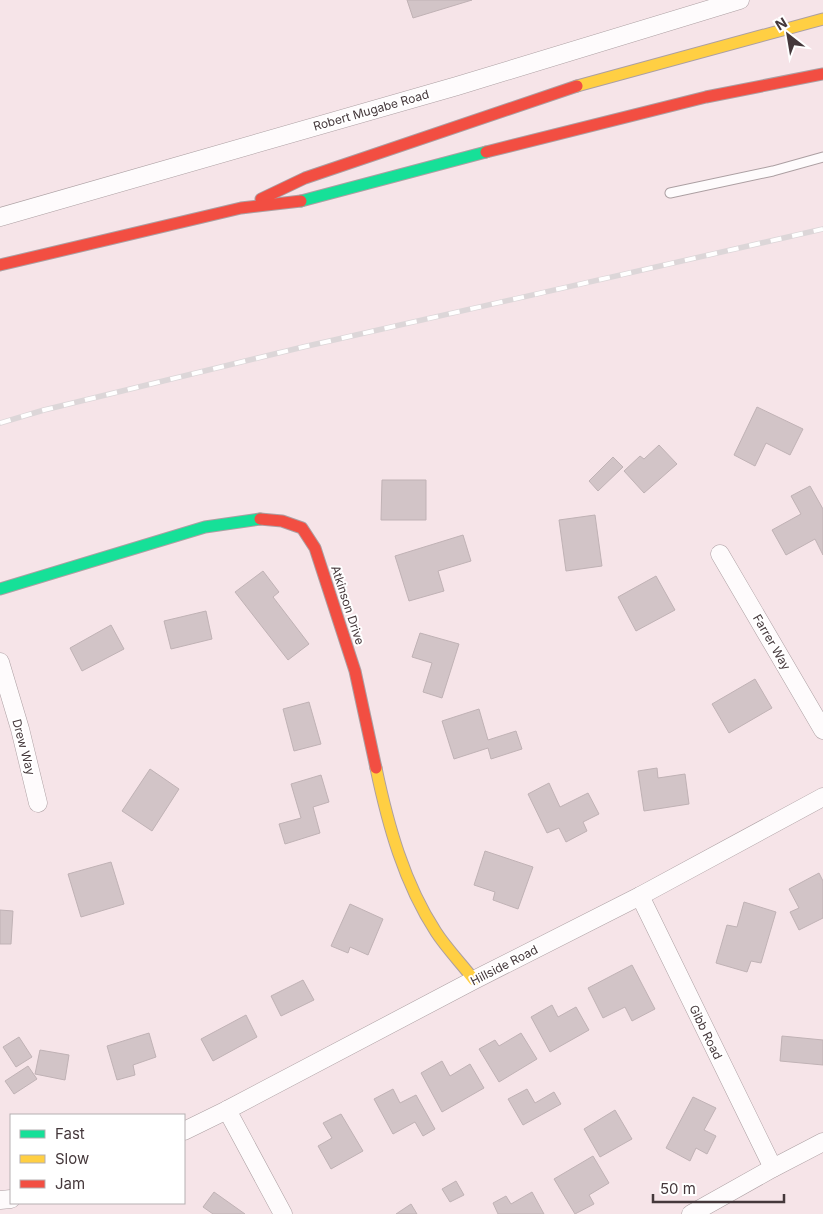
<svg xmlns="http://www.w3.org/2000/svg" width="823" height="1214" font-family="Inter,sans-serif">
  <rect width="100%" height="100%" fill="#f6e4e8"/>
  <g fill="#d2c4c7" stroke="#c0b2b5">
    <polygon points="407,0 472,0 413,18"/>
    <polygon points="757,407 803,429 790,455 766,443 755,466 734,455"/>
    <polygon points="659,445 677,464 644,493 624,471 640,456 644,459"/>
    <polygon points="613,457 623,467 598,491 589,481"/>
    <polygon points="382,480 426,480 426,520 381,520"/>
    <polygon points="810,486 823,509 823,555 815,539 786,555 772,530 801,514 791,496"/>
    <polygon points="595,515 602,566 566,571 559,520"/>
    <polygon points="463,535 471,561 438,571 444,591 409,601 395,556"/>
    <polygon points="263,571 279,592 273,597 309,644 288,660 235,592"/>
    <polygon points="656,576 675,610 636,631 618,597"/>
    <polygon points="206,611 212,639 171,649 164,621"/>
    <polygon points="111,625 124,649 82,671 70,648"/>
    <polygon points="420,633 459,644 442,698 423,692 432,663 412,657"/>
    <polygon points="755,679 772,708 729,733 712,704"/>
    <polygon points="309,702 321,744 294,751 283,709"/>
    <polygon points="479,709 488,740 516,731 522,749 491,759 488,748 454,759 442,721"/>
    <polygon points="657,768 658,778 685,774 689,804 644,811 638,771"/>
    <polygon points="150,769 179,789 152,831 122,811"/>
    <polygon points="321,775 329,802 313,807 320,833 285,844 279,824 301,818 291,784"/>
    <polygon points="549,783 560,807 588,793 599,814 583,822 587,831 566,842 559,828 547,833 528,794"/>
    <polygon points="485,851 533,867 518,909 493,900 495,892 474,885"/>
    <polygon points="111,862 124,904 81,917 68,874"/>
    <polygon points="819,873 823,881 823,918 799,930 790,912 799,908 789,889"/>
    <polygon points="744,902 776,912 761,963 751,961 747,972 716,963 727,925 737,927"/>
    <polygon points="350,904 383,919 368,955 350,947 348,953 331,946"/>
    <polygon points="0,910 13,911 11,944 0,944"/>
    <polygon points="632,965 655,1009 632,1021 625,1007 603,1018 588,988"/>
    <polygon points="303,980 314,1000 281,1016 271,996"/>
    <polygon points="552,1005 558,1017 576,1007 589,1030 550,1052 531,1017"/>
    <polygon points="246,1015 257,1037 213,1061 201,1039"/>
    <polygon points="149,1033 156,1057 133,1065 135,1075 117,1080 107,1046"/>
    <polygon points="521,1033 537,1059 499,1082 479,1049 495,1040 499,1046"/>
    <polygon points="782,1036 823,1040 823,1065 780,1061"/>
    <polygon points="19,1037 32,1057 16,1067 3,1047"/>
    <polygon points="40,1050 69,1055 65,1080 35,1074"/>
    <polygon points="442,1061 450,1076 470,1064 484,1088 442,1112 421,1073"/>
    <polygon points="28,1066 37,1079 14,1094 5,1081"/>
    <polygon points="393,1089 400,1103 416,1095 435,1129 423,1136 415,1122 393,1134 374,1099"/>
    <polygon points="527,1089 535,1103 554,1092 561,1104 523,1125 508,1099"/>
    <polygon points="693,1097 716,1108 704,1130 716,1136 707,1154 696,1148 690,1161 666,1148"/>
    <polygon points="615,1110 632,1139 600,1157 584,1129"/>
    <polygon points="341,1114 363,1151 331,1169 318,1146 332,1138 323,1123"/>
    <polygon points="593,1156 609,1183 589,1195 594,1204 575,1214 554,1179"/>
    <polygon points="456,1181 464,1195 450,1202 442,1189"/>
    <polygon points="214,1192 245,1214 213,1214 203,1207"/>
    <polygon points="532,1192 544,1214 498,1214 493,1203 506,1196 511,1204"/>
    <polygon points="411,1204 417,1214 396,1214"/>
  </g>
  <g fill="none" stroke-linecap="round" stroke-linejoin="round">
    <defs>
      <polyline id="lane" points="670,193 773,171 823,157"/>
      <g id="street">
        <polyline points="0,217 457,86 740,0"/>
        <polyline points="720,554 823,730"/>
        <polyline points="0,662 20,729 38,803"/>
        <polyline points="640,896 773,1168"/>
        <polyline points="227,1110 283,1214"/>
        <polyline points="184,1131 227,1110 474,980 640,896 823,797"/>
        <polyline points="0,1200 11,1199"/>
        <polyline points="691,1214 773,1168 823,1142"/>
      </g>
      <g id="fast">
        <polyline points="301,201 486,152"/>
        <polyline points="0,589 205,527 260,519"/>
      </g>
      <g id="slow">
        <polyline points="577,86 823,19"/>
        <path d="M 376,768 C 388,825 404,883 436,932 C 447,949 462,964 474,980"/>
      </g>
      <g id="jam">
        <polyline points="486,152 706,97 823,74"/>
        <polyline points="261,199 305,178 577,86"/>
        <polyline points="0,265 241,208 301,201"/>
        <polyline points="260,519 282,521 302,528 315,548 355,671 376,768"/>
      </g>
    </defs>
    <use href="#lane" stroke="#ac9fa2" stroke-width="11"/>
    <use href="#street" stroke="#ac9fa2" stroke-width="19"/>
    <use href="#fast" stroke="#ac9fa2" stroke-width="13"/>
    <use href="#slow" stroke="#ac9fa2" stroke-width="13"/>
    <use href="#jam" stroke="#ac9fa2" stroke-width="13"/>
    <use href="#lane" stroke="#fefbfc" stroke-width="9"/>
    <use href="#street" stroke="#fefbfc" stroke-width="18"/>
    <use href="#fast" stroke="#16e098" stroke-width="11"/>
    <use href="#slow" stroke="#ffcf43" stroke-width="11"/>
    <use href="#jam" stroke="#f24e42" stroke-width="11"/>
    <defs>
      <polyline id="rail" points="0,423 44,410 303,347 823,229"/>
    </defs>
    <use href="#rail" stroke="#dcd6d8" stroke-width="5.5"/>
    <use href="#rail" stroke="#fff" stroke-width="4" stroke-dasharray="11" stroke-linecap="butt"/>
  </g>
  <g text-anchor="middle" dominant-baseline="central" stroke-width="4" stroke-linejoin="round" paint-order="stroke">
    <g font-size="12" fill="#45383b" stroke="#fff">
      <text transform="translate(371 110) rotate(-16)">Robert Mugabe Road</text>
      <text transform="translate(348 605) rotate(72)">Atkinson Drive</text>
      <text transform="translate(772 642) rotate(60)">Farrer Way</text>
      <text transform="translate(24 747) rotate(75)">Drew Way</text>
      <text transform="translate(504 965) rotate(-27)">Hillside Road</text>
      <text transform="translate(706 1032) rotate(64)">Gibb Road</text>
    </g>
  </g>
  <rect x="10" y="1114" width="175" height="90" fill="#ffffff" stroke="#b5afb1"/>
  <rect x="20" y="1130" width="25" height="8" fill="#16e098" stroke="#b5afb1"/>
  <text x="55" y="1139" font-size="15" fill="#45383b">Fast</text>
  <rect x="20" y="1155" width="25" height="8" fill="#ffcf43" stroke="#b5afb1"/>
  <text x="55" y="1164" font-size="15" fill="#45383b">Slow</text>
  <rect x="20" y="1180" width="25" height="8" fill="#f24e42" stroke="#b5afb1"/>
  <text x="55" y="1189" font-size="15" fill="#45383b">Jam</text>
  <g transform="translate(788 35) rotate(329)" stroke="#ffffff" stroke-width="4" paint-order="stroke">
  <path d="M0-4L9 19L0 12L-9 19Z" fill="#45383b"/>
  <text y="-8" font-size="14" font-weight="bold" text-anchor="middle" fill="#45383b">N</text>
  </g>
  <path d="M653 1194v8h131v-8" fill="none" stroke="#45383b" stroke-width="2.5"/>
  <text x="660" y="1194" font-size="15" fill="#45383b" stroke="#ffffff" stroke-width="4" paint-order="stroke">50 m</text>
</svg>
